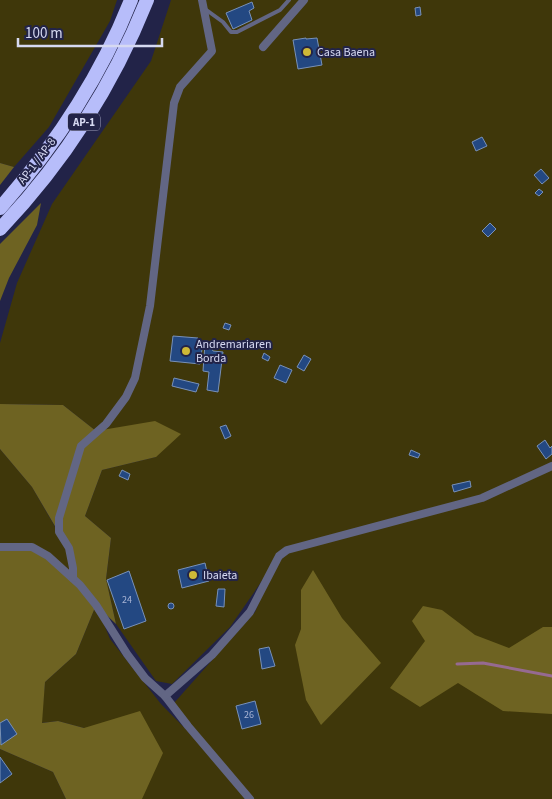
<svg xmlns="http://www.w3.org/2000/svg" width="552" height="799" font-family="'Source Sans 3',sans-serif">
  <rect width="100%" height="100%" fill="#222348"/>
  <g fill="#3f370a">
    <polygon points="0,0 117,0 110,21 49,127 14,167 0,163"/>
    <polygon points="171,0 552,0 552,799 141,799 84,728 58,721 41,723 45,682 76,654 96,605 110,639 161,704 226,770 174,703 255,612 277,559 230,627 172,684 156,681 116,624 106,579 111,538 85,516 102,470 156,457 96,431 63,405 0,404 0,343 17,283 52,204 151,61"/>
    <polygon points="0,449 32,487 69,551 72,575 0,550"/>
    <polygon points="0,749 53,772 66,799 0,799"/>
  </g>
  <g fill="#6e6322">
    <polygon points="0,163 14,167 0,185"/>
    <polygon points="41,203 37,225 9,278 0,301 0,244"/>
    <polygon points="0,404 63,405 96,431 155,421 181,434 156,457 102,470 85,516 111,538 106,579 116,624 96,605 76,654 45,682 42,723 58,721 84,728 140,711 163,753 142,799 66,799 53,772 0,749 0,550 22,546 48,556 71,575 69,550 32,487 0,449"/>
    <polygon points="313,570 342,618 381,663 321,725 306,700 295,645 301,629 301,590"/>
    <polygon points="423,606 442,610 475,635 509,648 543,627 552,627 552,714 503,711 458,683 420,707 390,688 425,641 412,621"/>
  </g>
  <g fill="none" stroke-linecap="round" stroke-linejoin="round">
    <polyline stroke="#966a91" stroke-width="3" points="457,664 483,663 552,676"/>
  </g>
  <g fill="#234882" stroke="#7891b9">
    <polygon points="252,2 254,8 249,11 252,20 233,29 226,13"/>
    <polygon points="420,7 421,15 416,16 415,8"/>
    <polygon points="306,38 306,39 317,38 322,65 298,69 293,40"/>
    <polygon points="482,137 487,146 476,151 472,142"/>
    <polygon points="541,169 549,178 542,184 534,175"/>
    <polygon points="539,189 543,192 539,196 535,193"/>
    <polygon points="490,223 496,229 488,237 482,231"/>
    <polygon points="225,323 231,325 229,330 223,328"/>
    <polygon points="173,336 198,338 197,342 203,342 200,364 170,361"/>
    <polygon points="205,343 209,344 213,351 223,352 218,392 207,390 209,372 203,371"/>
    <polygon points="264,353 270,357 268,361 262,358"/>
    <polygon points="304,355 311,359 304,371 297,367"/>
    <polygon points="280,365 292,370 286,383 274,378"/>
    <polygon points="174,378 199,384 196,392 172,386"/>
    <polygon points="226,425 231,436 225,439 220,427"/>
    <polygon points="545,440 550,448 552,446 552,454 546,459 537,446"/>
    <polygon points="411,450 420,454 418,458 409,455"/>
    <polygon points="122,470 130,474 128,480 119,476"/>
    <polygon points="470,481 471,487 454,492 452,485"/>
    <polygon points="205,563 209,581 182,588 178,570"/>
    <polygon points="129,571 146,621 124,629 107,580"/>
    <polygon points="218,589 225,589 224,607 216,606"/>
    <circle cx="171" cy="606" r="3"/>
    <polygon points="269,647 275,666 262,669 259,649"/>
    <polygon points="255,701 261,724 242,729 236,706"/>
    <polygon points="7,719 17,734 1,745 0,723"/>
    <polygon points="0,757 12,774 0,783"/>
  </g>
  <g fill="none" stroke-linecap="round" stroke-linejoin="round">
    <polyline stroke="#626684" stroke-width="4" points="205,9 223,22 231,32 237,32 280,10 289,0"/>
    <g stroke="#626684" stroke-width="8">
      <polyline points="263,47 304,0"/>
      <polyline points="0,547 32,547 48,556 80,585 96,605 127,654 145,678 165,696 188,726 250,799"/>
      <polyline points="73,578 73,568 69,548 59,532 59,518 81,446 106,424 126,397 135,378 150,306 174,103 180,87 212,51 202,0"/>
      <polyline points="165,696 212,655 250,612 279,556 287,550 482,498 552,466"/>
    </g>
    <g stroke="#b7bdfa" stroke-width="14">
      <path d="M 0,208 C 54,147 101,76 131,0"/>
      <path d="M 0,229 C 63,163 113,85 147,0"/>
    </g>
  </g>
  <g fill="#ceb837" stroke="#222348" stroke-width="2">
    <circle cx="307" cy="52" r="5"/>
    <circle cx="186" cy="351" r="5"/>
    <circle cx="193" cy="575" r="5"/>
  </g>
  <g text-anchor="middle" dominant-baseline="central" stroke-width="4" stroke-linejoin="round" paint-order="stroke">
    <g font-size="10" fill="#a9b5d5">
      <text x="127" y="600">24</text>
      <text x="249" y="715">26</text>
    </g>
    <rect fill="#222348" stroke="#a0a2be" stroke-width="1" x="68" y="113.5" width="32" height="17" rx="4"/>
    <g font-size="11" font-weight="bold" fill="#d6d9f1">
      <text x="84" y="122">AP-1</text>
    </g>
    <g font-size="12" fill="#d6d9f1" stroke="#222348" text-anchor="start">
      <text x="317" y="52">Casa Baena</text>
      <text x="196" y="344">Andremariaren<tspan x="196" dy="14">Borda</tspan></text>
      <text x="203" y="575">Ibaieta</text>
    </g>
    <g font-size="12" fill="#d6d9f1" stroke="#222348">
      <text transform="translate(37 161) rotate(-53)">AP-1 / AP-8</text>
    </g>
  </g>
  <path d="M18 38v8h144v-8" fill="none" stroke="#d6d9f1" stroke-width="2.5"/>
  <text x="25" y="38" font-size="15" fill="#d6d9f1" stroke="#222348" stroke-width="4" paint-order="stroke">100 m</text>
</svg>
